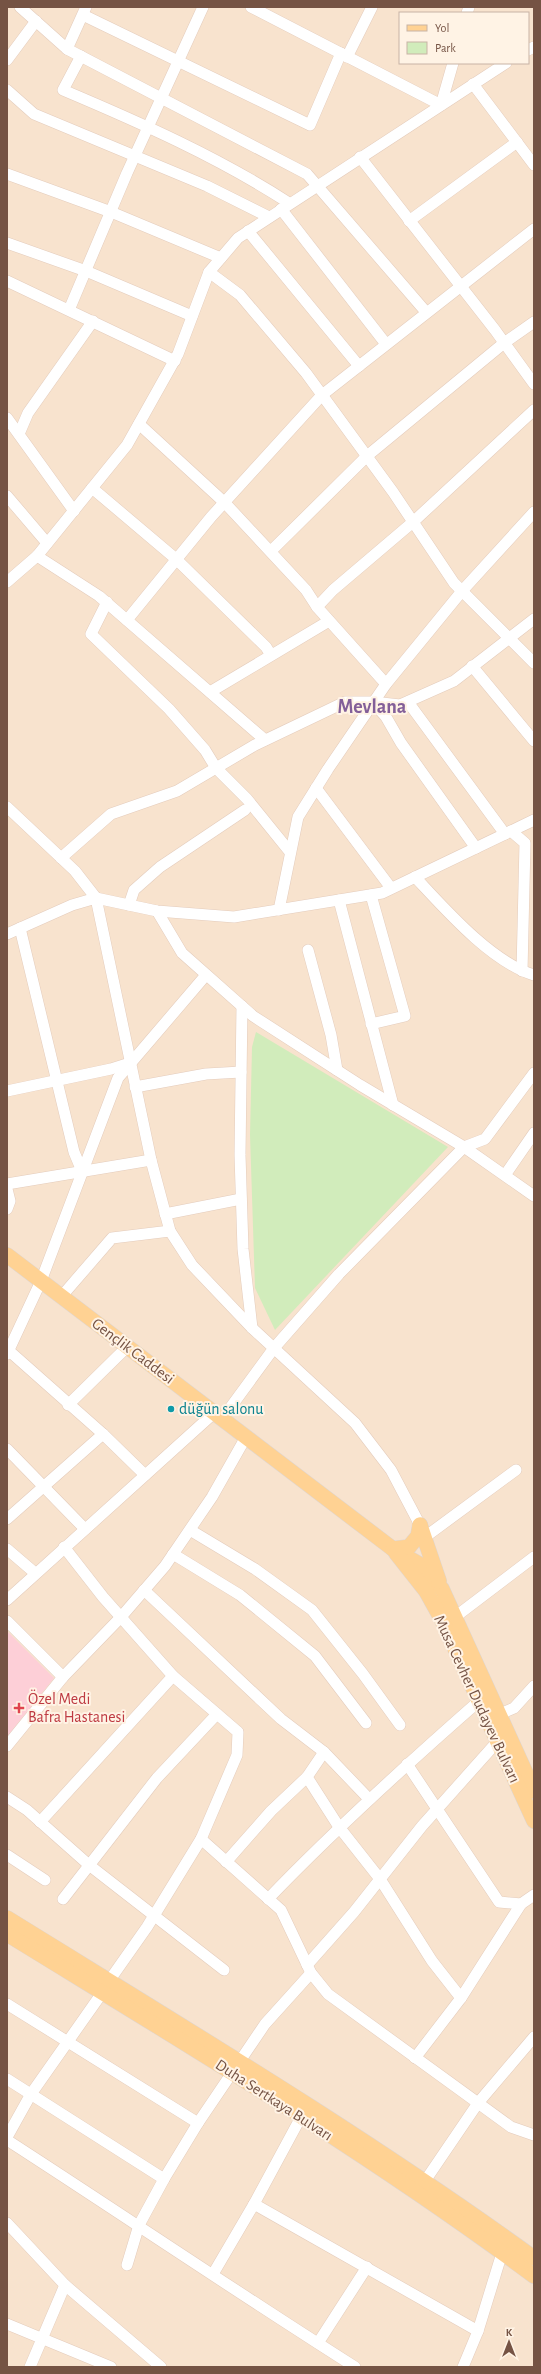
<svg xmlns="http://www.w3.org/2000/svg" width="541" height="2374" font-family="'Alegreya Sans',sans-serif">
  <rect width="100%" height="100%" fill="#fef0dd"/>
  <path fill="#f8e3ce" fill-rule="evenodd" d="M 7,7 L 534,7 L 534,2367 L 7,2367 ZM 400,13 L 528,13 L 528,63 L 400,63 Z"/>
  <polygon fill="#fdcfd7" points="7,1631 54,1678 7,1737"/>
  <polygon fill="#d1ecbb" points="256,1032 448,1147 275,1330 255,1288 250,1135 252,1047"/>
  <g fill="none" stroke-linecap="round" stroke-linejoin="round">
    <defs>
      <g id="minor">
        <polyline points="20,7 67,49 307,174 426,312"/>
        <polyline points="251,7 441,105 453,63"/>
        <polyline points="467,13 469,7"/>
        <polyline points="83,15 310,125 341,53"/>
        <polyline points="67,49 86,7"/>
        <polyline points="528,50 534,47"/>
        <path d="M 81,56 L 63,90 C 141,123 218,157 289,203"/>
        <polyline points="347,57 372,7"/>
        <polyline points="7,60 36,21"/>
        <polyline points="473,84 534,165"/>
        <polyline points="7,90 34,114 207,186 269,217"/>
        <polyline points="360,157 495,330 534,384"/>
        <polyline points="7,174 111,212 221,258"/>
        <polyline points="281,209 386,344"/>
        <polyline points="409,221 517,142"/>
        <polyline points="248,231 359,366"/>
        <polyline points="7,243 86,271 192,316"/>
        <polyline points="209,272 240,295 306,373 393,492 454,583 534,663"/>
        <polyline points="7,281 175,361"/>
        <polyline points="69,310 127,173 203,7"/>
        <polyline points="7,418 74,511"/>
        <polyline points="139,424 225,503 306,590 317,607"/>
        <polyline points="19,434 28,413 93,321"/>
        <polyline points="92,488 176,559 266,647 271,655"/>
        <polyline points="7,496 47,543"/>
        <polyline points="271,551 367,456 504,343 534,322"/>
        <polyline points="37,556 99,596 265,740"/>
        <polyline points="7,582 37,556 127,445 178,354 209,272 238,238 506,63"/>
        <polyline points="107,602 91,634 169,709 205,750 216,768 247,799 290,852"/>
        <polyline points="127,620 211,517 322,395 534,229"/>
        <polyline points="472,666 534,741"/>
        <polyline points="386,684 317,607 333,590 413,522 534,410"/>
        <polyline points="210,692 329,621"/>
        <polyline points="373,702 386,717 401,743 476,848"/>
        <polyline points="408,702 505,834"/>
        <polyline points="316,788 391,888"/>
        <polyline points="7,807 75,871 96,898 151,1160 170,1231 192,1265 252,1328 355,1423 391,1470 420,1525"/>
        <polyline points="511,831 525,843 522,971"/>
        <polyline points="61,858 111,814 177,791 255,745 345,702 373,702 400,705 454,681 534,619"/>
        <path d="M 415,877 C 445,909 491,962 534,975"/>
        <polyline points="339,900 393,1105"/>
        <polyline points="129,905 134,890 160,867 245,810"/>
        <polyline points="279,910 298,817 328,769 386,684 462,591 534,512"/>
        <polyline points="157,911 182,953 253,1016 360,1085 464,1147 534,1196"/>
        <polyline points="20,928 74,1152 82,1171"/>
        <polyline points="7,934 72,905 96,898 157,911 234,917 382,893 534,820"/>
        <polyline points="308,950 331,1035 337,1070"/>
        <polyline points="242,1006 240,1155 243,1249 252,1328"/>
        <polyline points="371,1024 405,1016 371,895"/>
        <polyline points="135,1087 206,1074 241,1072"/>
        <polyline points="7,1091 111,1069 130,1063"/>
        <polyline points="505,1175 534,1133"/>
        <polyline points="7,1184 151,1160"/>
        <polyline points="7,1189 10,1201 7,1209"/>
        <polyline points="165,1214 241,1199"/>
        <polyline points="61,1297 112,1238 170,1231"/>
        <polyline points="7,1349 103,1434 145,1475"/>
        <polyline points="7,1354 41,1281 118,1078 206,975"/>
        <polyline points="68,1405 127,1347"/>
        <polyline points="222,1419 274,1348 339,1274 464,1147 485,1139 534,1073"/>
        <polyline points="7,1449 85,1529"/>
        <polyline points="7,1519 103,1434"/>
        <polyline points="190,1530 255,1569 312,1610 363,1674 400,1725"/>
        <polyline points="425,1537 516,1470"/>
        <polyline points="64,1547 103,1597 173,1676 238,1732 237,1755 201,1839 147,1927 109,1981"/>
        <polyline points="7,1549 35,1573"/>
        <polyline points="173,1554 240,1595 315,1656 366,1723"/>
        <polyline points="144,1590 281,1719 324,1752 369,1799"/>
        <polyline points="7,1600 214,1413"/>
        <polyline points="455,1617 534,1557"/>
        <polyline points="7,1621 63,1677"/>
        <polyline points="500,1714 514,1708 534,1686"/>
        <polyline points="7,1746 63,1677 121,1617 165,1566 212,1497 246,1437"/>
        <polyline points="324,1752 307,1777 339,1827 380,1879 432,1961 461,1998"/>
        <polyline points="407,1764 499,1902 521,1904"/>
        <polyline points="7,1797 27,1810 89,1865 224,1970"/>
        <polyline points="40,1822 173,1676"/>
        <polyline points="201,1839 281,1910 311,1973 328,1994 511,2127 534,2135"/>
        <polyline points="7,1855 45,1880"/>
        <polyline points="226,1862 271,1811 307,1777"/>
        <polyline points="63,1899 157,1778 217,1714"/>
        <path d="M 268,1899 C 335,1829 406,1765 479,1701"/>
        <polyline points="307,1965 354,1912 422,1826 497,1742"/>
        <polyline points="7,2004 198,2123"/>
        <polyline points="415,2058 461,1998 521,1904 534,1895"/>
        <polyline points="7,2079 164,2179"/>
        <polyline points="7,2137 31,2094 102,1993"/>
        <path d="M 7,2140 C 123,2215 238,2293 355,2367"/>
        <polyline points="425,2181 478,2103 534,2037"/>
        <polyline points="254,2204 478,2331"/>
        <polyline points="7,2223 65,2285 161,2367"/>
        <polyline points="127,2265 139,2225 164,2179 198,2123 265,2024 311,1973"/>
        <polyline points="213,2274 254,2204 301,2117"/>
        <polyline points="7,2324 111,2367"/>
        <polyline points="318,2343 367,2267"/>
        <polyline points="30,2367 65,2285"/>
        <polyline points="463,2367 478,2331 502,2253"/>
      </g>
      <g id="major">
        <polyline points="7,1255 393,1549 419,1564 442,1589 534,1791"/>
        <polyline points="420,1525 439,1581"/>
        <polyline points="393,1549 409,1547 418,1536 420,1525"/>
        <polyline points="396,1553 426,1591 441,1618 534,1821"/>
        <path d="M 7,1918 C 185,2028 364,2135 534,2258"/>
        <path d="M 7,1934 C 186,2044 366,2151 534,2276"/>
      </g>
    </defs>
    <use href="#minor" stroke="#e4ccbc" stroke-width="12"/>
    <use href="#major" stroke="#ded6d2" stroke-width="16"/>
    <use href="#minor" stroke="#fff" stroke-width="11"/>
    <use href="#major" stroke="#ffd293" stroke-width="15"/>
  </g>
  <circle fill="#0f9aa8" stroke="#fff3e5" stroke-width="1.5" cx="171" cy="1409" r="4"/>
  <path fill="#e0444e" stroke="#fff3e5" stroke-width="1.5" d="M17 1702h4v4h4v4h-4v4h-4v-4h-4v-4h4z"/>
  <g text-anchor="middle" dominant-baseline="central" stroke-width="4" stroke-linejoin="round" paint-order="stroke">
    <g font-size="16" fill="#755344" stroke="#fff3e5">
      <text transform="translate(133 1351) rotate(37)">Gençlik Caddesi</text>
      <text transform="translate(477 1699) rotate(65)">Musa Cevher Dudayev Bulvarı</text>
      <text transform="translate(274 2100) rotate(33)">Duha Sertkaya Bulvarı</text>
    </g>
    <g font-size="16" fill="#0d838f" stroke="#fff3e5" text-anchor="start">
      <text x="179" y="1409">düğün salonu</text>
    </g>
    <g font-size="16" fill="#be3a42" stroke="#fff3e5" text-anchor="start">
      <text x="28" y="1699">Özel Medi<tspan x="28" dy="18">Bafra Hastanesi</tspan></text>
    </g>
    <g font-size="20" font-weight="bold" fill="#835f99" stroke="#fff3e5">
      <text x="372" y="707">Mevlana</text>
    </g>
  </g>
  <rect width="541" height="2374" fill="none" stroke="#755344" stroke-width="16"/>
  <rect x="399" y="12" width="130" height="52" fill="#fff3e5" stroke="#c8b3a5"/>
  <rect x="407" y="25" width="20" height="6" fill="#ffd293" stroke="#c8b3a5"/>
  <text x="435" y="32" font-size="12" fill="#755344">Yol</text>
  <rect x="407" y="42" width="20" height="12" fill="#d1ecbb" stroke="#c8b3a5"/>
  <text x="435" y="52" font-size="12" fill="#755344">Park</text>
  <g transform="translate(509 2342)" stroke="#fff3e5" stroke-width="3" paint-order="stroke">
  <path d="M0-3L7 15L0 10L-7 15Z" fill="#755344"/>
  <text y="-6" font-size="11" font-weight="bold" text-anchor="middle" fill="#755344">K</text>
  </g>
</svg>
